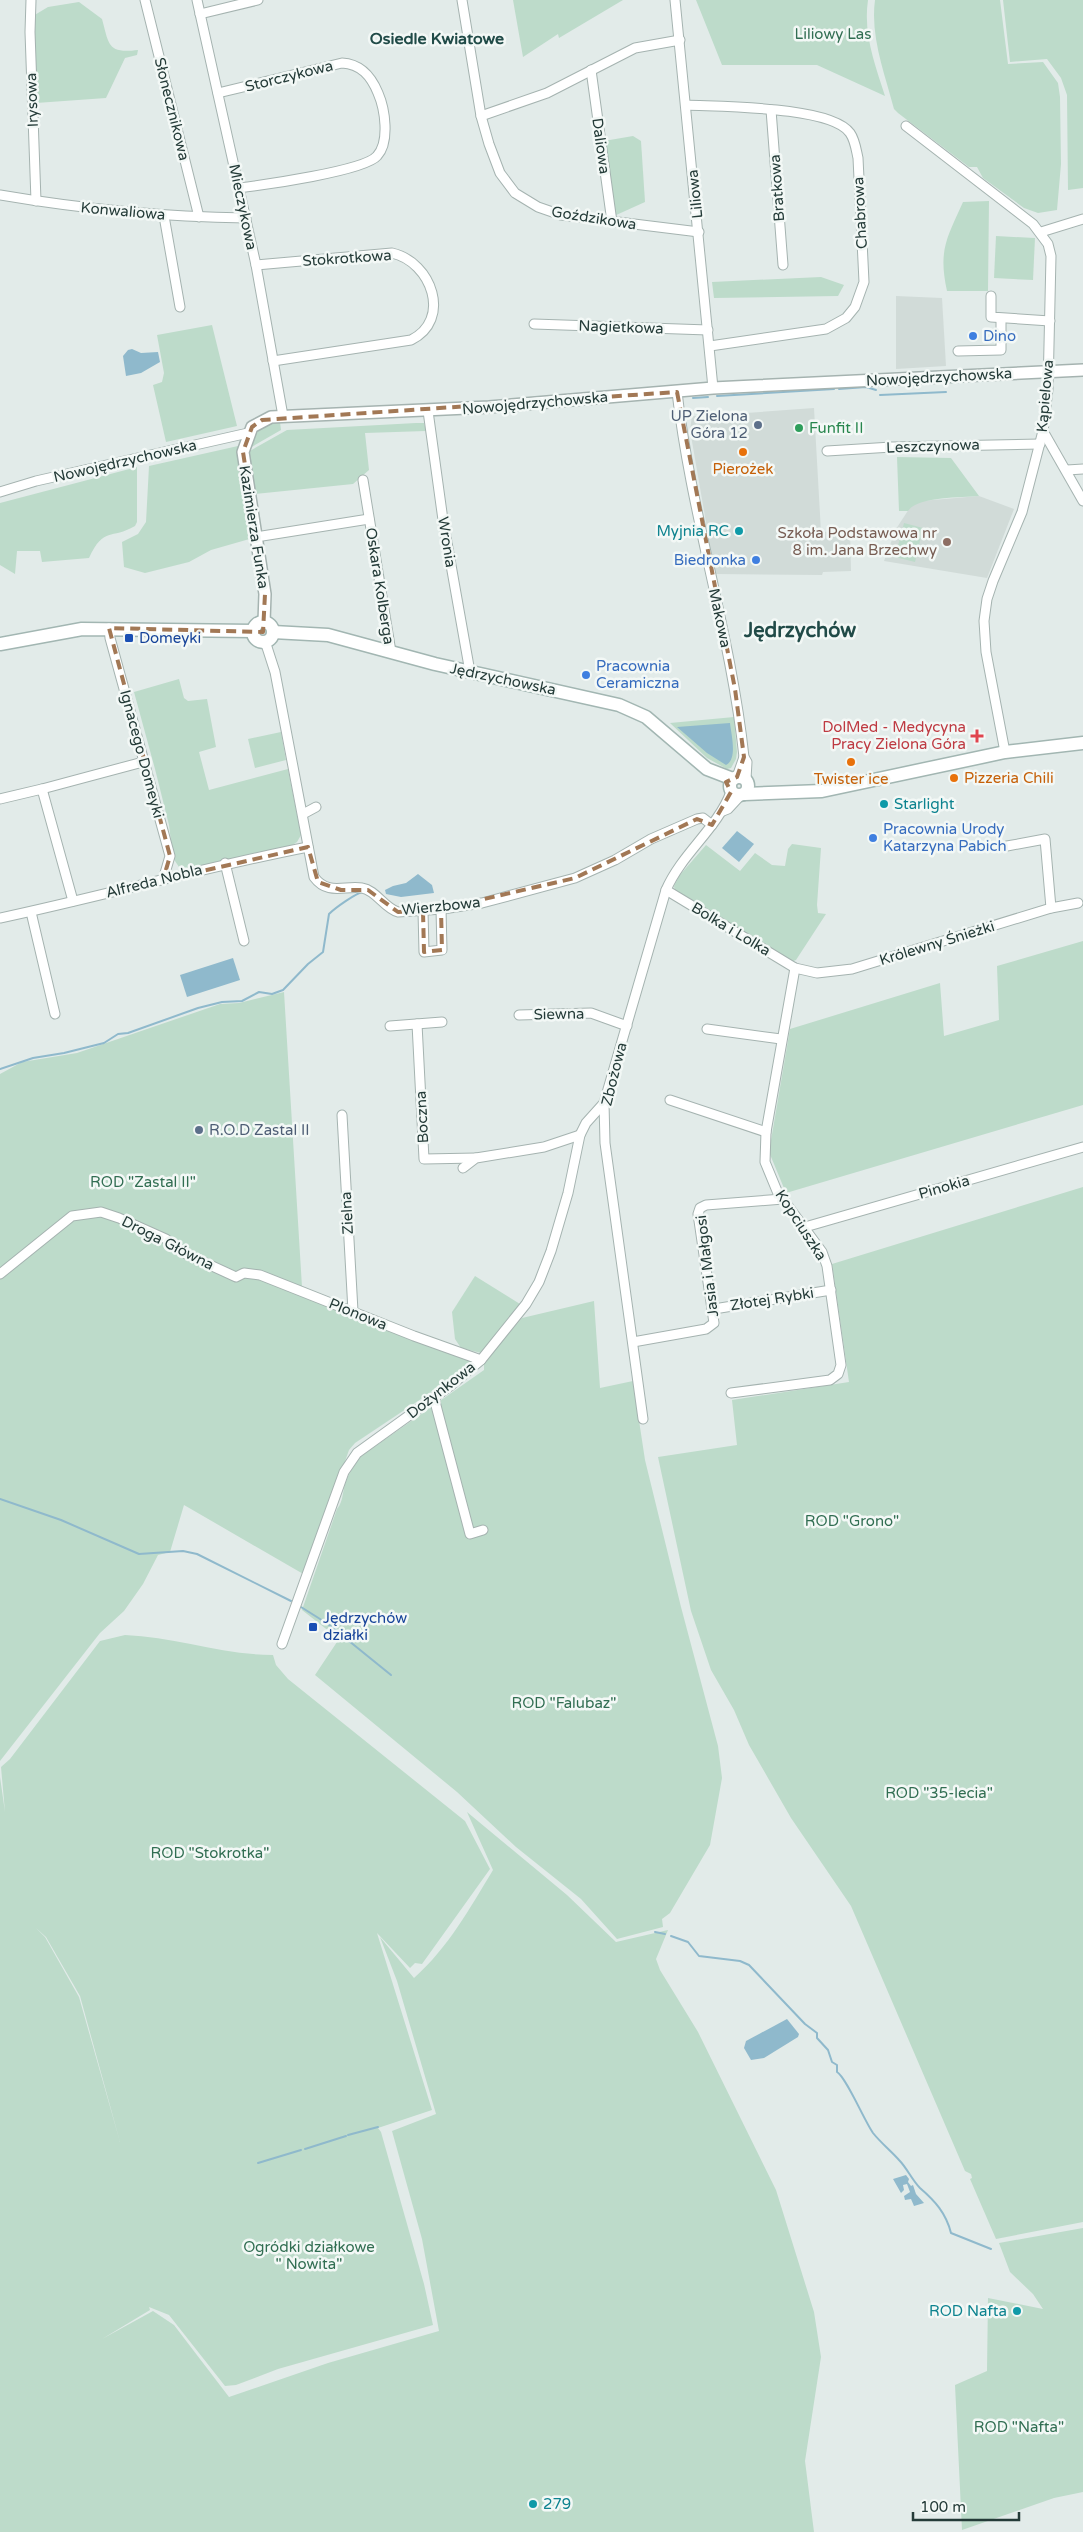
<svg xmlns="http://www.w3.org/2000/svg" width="1083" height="2532" font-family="'Varela Round',sans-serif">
  <rect width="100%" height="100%" fill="#e2ebe9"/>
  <g fill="#d1dbd8">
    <polygon points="896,296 942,298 946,366 896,369"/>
    <polygon points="814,408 821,532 850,531 851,571 823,572 822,575 715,574 690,430 692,416 728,415 728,420 732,414"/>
    <polygon points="979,496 1014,509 987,578 884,561 896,529 911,506 921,501"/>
  </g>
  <g fill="#bddbca" fill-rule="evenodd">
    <polygon points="513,0 623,0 559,38 558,34 523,57"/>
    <path d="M 696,0 L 868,0 C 863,34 875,64 885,96 L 817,65 L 722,65 Z"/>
    <path d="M 875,0 L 1000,0 L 1008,64 L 1043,62 L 1058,83 L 1060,97 L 1061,164 L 1057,210 L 1038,213 L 1024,208 L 983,178 L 977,167 L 969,167 L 898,113 L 894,109 C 885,74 870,37 875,0 Z"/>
    <polygon points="1003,0 1083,0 1083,188 1068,190 1067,95 1061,78 1047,59 1010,62"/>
    <path d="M 79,2 L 102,19 C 109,44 107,54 138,50 L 137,55 L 125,58 L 106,98 L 36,103 L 33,16 L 48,7 Z"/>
    <polygon points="633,136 641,141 645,202 614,216 604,141"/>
    <path d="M 989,201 L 988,291 L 947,291 C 938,250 947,238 963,202 Z"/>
    <polygon points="996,236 1035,238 1033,280 994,278"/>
    <polygon points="821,277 844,285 838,296 714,298 712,282"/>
    <polygon points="212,325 237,426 166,442 153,385 162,382 164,373 157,335"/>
    <path d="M 280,422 L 281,430 L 248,449 C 255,432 262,423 280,422 Z"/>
    <polygon points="416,423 424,423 426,431 365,433 369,470 353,484 255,494 248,452 287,430"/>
    <polygon points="238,446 253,538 211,550 189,562 145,573 124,567 122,542 138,534 146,522 149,466"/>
    <path d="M 897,457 L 951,458 L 979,496 C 961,498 918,496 908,511 L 899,511 Z"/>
    <path d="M 137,467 L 137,522 L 135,526 C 111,540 104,526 89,558 L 42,562 L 40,551 L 17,551 L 15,574 L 0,565 L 0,503 Z"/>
    <polygon points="904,523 923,528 915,562 895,557"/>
    <polygon points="179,679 184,698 188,701 207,699 216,747 199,752 209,790 288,769 301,835 297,842 291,846 181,870 173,858 169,825 155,769 134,692"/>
    <polygon points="734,717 737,752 736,759 731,768 727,769 707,758 670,723"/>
    <polygon points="281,732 286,760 255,768 248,739"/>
    <polygon points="792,844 821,848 817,905 818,913 826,914 796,960 791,962 675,891 674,886 679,876 706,845 740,871 755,853 772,865 785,866 788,849"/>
    <polygon points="1083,941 1083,1105 786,1193 769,1152 790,1029 940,983 944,1036 999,1020 997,966"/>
    <polygon points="284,992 302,1287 300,1293 413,1340 472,1361 433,1391 355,1443 349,1450 305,1575 184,1505 170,1552 158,1555 143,1584 124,1611 100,1633 0,1761 0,1074 22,1062 77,1053 220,1004 239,1003"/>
    <polygon points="1083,1187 1083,2222 996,2239 970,2179 972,2178 971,2174 965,2171 851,1906 791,1818 749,1745 734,1710 711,1670 691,1611 658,1457 737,1445 732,1400 849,1382 832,1264"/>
    <polygon points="475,1276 520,1304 481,1353 461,1348 455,1339 452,1312"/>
    <path d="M 594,1301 L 600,1388 L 633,1381 L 645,1460 L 681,1607 L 718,1746 L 722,1778 L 710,1845 L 670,1913 L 662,1919 L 663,1927 L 617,1939 L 581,1899 L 516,1847 L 457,1792 L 315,1675 L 339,1639 L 302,1610 L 337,1509 C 344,1501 342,1489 347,1479 C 350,1471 356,1464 360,1457 L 484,1370 L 484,1362 L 522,1318 Z"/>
    <path d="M 125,1635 C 175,1637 223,1655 273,1655 L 276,1665 L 288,1679 L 465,1821 L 490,1869 L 422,1964 L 415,1963 L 410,1968 L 377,1933 L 432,2110 L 378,2128 L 381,2132 L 424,2284 L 433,2325 L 278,2369 L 236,2385 L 225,2386 L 169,2315 L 149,2307 L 150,2310 L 102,2339 L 153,2311 L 174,2325 L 229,2397 L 328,2363 L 439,2331 L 422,2239 L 392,2131 L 436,2114 L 397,1981 L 380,1937 L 414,1978 C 448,1948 470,1908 493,1870 L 467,1812 L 567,1895 L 616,1942 L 668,1930 L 656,1959 L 660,1970 L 698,2032 L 776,2190 L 814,2312 L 821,2357 L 805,2461 L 814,2532 L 0,2532 L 0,1777 L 5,1812 L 1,1767 L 10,1759 L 100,1641 ZM 36,1928 L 46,1937 L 80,1996 L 120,2142 L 79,1997 L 45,1937 Z"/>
    <polygon points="1083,2228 1083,2492 1054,2498 962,2530 955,2385 987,2371 988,2298 1043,2309 1033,2294 1010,2272 999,2243"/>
  </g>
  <g fill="#8fb9cc">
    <polygon points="132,349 141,353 158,352 160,362 141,373 126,376 123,356 128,350"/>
    <path d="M 730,723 C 731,734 738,759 726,765 L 707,753 L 677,727 Z"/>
    <polygon points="737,831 754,844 739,862 722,848"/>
    <polygon points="418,874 432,885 434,893 401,897 386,894 385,890 393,886 406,883"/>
    <polygon points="233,958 240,980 187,997 180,975"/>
    <polygon points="787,2019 799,2034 798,2037 764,2058 751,2060 744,2048 746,2041"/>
    <polygon points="906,2175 909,2179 908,2182 911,2186 913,2185 916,2194 924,2203 914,2206 911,2199 905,2200 904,2196 910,2192 907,2184 903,2185 904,2190 901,2193 893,2179"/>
  </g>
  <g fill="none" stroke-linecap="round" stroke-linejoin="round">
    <g stroke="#8fb9cc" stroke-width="2">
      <polyline points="839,389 866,387 876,390"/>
      <polyline points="880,395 946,392"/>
      <polyline points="717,396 834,389"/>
      <polyline points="693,398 708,397"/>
      <path d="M 0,1069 L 33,1058 L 64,1053 L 104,1043 L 118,1034 L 128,1033 L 198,1008 L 222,1002 L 242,1001 L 259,992 L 272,994 L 283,990 L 308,964 L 323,952 L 329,914 C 335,908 356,893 363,892"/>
      <polyline points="0,1499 61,1520 139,1554 183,1551 197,1554 291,1601"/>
      <polyline points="301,1607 328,1624 391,1675"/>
      <polyline points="655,1932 665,1934"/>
      <path d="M 671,1936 L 688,1942 L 699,1956 L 740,1961 L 749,1965 L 805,2024 L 817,2033 L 817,2038 L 828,2050 L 832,2062 L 837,2065 L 837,2072 C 846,2077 864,2120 873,2133 C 881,2143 891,2151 899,2160 C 907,2168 912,2180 920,2188 C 935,2201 946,2213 951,2233 L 991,2249"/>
      <polyline points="348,2135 378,2127"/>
      <polyline points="305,2149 346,2136"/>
      <polyline points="258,2163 301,2150"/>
    </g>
    <defs>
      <g id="minor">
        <polyline points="31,0 30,32 36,201"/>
        <polyline points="145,0 199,217"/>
        <polyline points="197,0 256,265 283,416"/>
        <polyline points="462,0 481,116 489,144 500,173 515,193 538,207 561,215 699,232"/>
        <polyline points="675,0 713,388"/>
        <polyline points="200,14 258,0"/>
        <polyline points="591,70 612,222"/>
        <path d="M 218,93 L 342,63 C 361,64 371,76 378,93 C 385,109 390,142 377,156 C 364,171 263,185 239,188"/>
        <path d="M 686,105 C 720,107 831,106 850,133 C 855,140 856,149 858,158 L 864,282 L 855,307 L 846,318 L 826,329 L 710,346"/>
        <polyline points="771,110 783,265"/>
        <polyline points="481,116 547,93 635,48 680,40"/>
        <polyline points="906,126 1033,224 1048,244 1051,256 1048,389 1043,431 1022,512 993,581 987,599 984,621 986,652 1005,752"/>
        <path d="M 0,195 C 82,209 163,217 246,218"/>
        <polyline points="164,216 180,307"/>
        <polyline points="1041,232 1083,219"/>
        <path d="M 256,265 L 392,253 C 432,262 452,320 411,340 L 273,361"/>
        <polyline points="991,296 991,317 1050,321"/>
        <polyline points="534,324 708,330"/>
        <polyline points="958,351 1001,350 1001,319"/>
        <path d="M 677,392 C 691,515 731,634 744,757 L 747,762 L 746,779"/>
        <polyline points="428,411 443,520 470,672"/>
        <polyline points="1043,431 1083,501"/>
        <polyline points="827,451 892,447 1040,444"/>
        <polyline points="1067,470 1083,469"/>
        <polyline points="363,480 391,652"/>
        <polyline points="0,492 36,481 248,433"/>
        <polyline points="256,537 369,519"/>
        <polyline points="109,628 110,638 170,856 163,880"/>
        <path d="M 265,641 L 275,672 L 314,877 C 328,896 345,885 362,888 C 376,890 384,908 398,912 L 443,909 L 482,903 L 575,878 L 615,860 L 651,839 L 697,819 L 703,818 L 712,825"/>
        <polyline points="737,777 744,757"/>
        <polyline points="42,789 143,762"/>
        <polyline points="0,799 42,789 73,901"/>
        <polyline points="723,811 728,809 740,796"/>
        <polyline points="303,814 316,807"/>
        <polyline points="1007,846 1045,839 1051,908"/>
        <polyline points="225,863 244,941"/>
        <polyline points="666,890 795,968 817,973 852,969 1051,908 1078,903"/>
        <polyline points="423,911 424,952 442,950 441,909"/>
        <polyline points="31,912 55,1014"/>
        <path d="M 0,918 C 103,896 205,867 308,847"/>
        <polyline points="519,1015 591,1013 627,1026"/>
        <polyline points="417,1024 424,1159 476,1158"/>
        <polyline points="390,1026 442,1022"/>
        <polyline points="707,1029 781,1039"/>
        <polyline points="670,1100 766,1132"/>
        <polyline points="342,1115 353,1311"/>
        <polyline points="463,1168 476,1158 544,1147 580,1135"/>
        <polyline points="805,1227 1083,1147"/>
        <polyline points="0,1274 72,1216 101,1212 119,1218 166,1239 184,1253 236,1277 244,1273 260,1275 414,1336 481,1360"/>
        <polyline points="714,1309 831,1290"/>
        <polyline points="633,1342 706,1329 714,1323 698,1214 700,1208 706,1205 783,1199"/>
        <polyline points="731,1393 830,1380 838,1374 841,1365 827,1266 822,1252 777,1191 765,1162 766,1132 795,968"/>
        <polyline points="434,1398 470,1534 483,1530"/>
        <path d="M 643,1419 L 605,1143 L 604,1103 L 666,890 C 682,853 717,829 731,792"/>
        <polyline points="282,1644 344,1472 357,1453 450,1386 481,1360 526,1304 539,1282 551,1251 568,1193 580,1135 586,1123 604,1103"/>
      </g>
      <polyline id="tertiary" points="264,622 265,594 243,452 252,427 271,417 489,407 713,388 1083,370"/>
      <g id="secondary">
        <circle cx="263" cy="632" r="10"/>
        <polyline points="273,632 328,635 435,664 619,705 646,717 707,769 733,779"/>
        <polyline points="0,644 82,629 254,631"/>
        <circle cx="739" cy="786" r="9"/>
        <polyline points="745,794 822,791 1005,752 1083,743"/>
      </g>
    </defs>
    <use href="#minor" stroke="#a5b3b0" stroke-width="11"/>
    <use href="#tertiary" stroke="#a5b3b0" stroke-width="14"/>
    <use href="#secondary" stroke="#a2b6b2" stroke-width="15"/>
    <use href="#minor" stroke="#fff" stroke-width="9"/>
    <use href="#tertiary" stroke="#fff" stroke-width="11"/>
    <use href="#secondary" stroke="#fff" stroke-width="12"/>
  </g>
  <path fill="none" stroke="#a27855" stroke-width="4" stroke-dasharray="10 6" stroke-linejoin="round" d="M 677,392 L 735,689 L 744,757 L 737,777 L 726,782 L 731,792 L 712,825 L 697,819 L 575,878 L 441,909 L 442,950 L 424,952 L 423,911 L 398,912 L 368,890 L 341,890 L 318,882 L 308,847 L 163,880 L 170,856 L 109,628 L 263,632 L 265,594 L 243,452 L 252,427 L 262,420 Z"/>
  <g fill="#3f7fe0" stroke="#f3f8f6" stroke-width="2">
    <circle cx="973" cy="336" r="5"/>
    <circle cx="756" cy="560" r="5"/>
    <circle cx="586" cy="675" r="5"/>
    <circle cx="873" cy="838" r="5"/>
  </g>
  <g fill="#5c6f8a" stroke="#f3f8f6" stroke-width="2">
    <circle cx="758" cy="425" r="5"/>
    <circle cx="199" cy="1130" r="5"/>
  </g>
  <circle fill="#2e9e5b" stroke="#f3f8f6" stroke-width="2" cx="799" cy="428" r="5"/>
  <g fill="#e8710a" stroke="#f3f8f6" stroke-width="2">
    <circle cx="743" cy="452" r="5"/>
    <circle cx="851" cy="762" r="5"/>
    <circle cx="954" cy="778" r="5"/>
  </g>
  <g fill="#0f9aa8" stroke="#f3f8f6" stroke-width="2">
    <circle cx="739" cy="531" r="5"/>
    <circle cx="884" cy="804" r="5"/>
    <circle cx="1017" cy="2311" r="5"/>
    <circle cx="533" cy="2504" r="5"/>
  </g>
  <circle fill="#8d6e63" stroke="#f3f8f6" stroke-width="2" cx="947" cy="542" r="5"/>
  <g fill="#1a4fb4" stroke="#f3f8f6" stroke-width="2">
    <rect x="124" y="633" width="10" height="10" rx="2.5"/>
    <rect x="308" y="1622" width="10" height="10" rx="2.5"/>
  </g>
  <path fill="#e0444e" stroke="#f3f8f6" stroke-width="2" d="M974.5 728.5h5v5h5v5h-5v5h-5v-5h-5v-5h5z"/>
  <g text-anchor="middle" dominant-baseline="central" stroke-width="5" stroke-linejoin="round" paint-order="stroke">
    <g font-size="15" fill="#316e52" stroke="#f3f8f6">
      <text x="833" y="34">Liliowy Las</text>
      <text x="143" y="1182">ROD "Zastal II"</text>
      <text x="852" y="1521">ROD "Grono"</text>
      <text x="564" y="1703">ROD "Falubaz"</text>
      <text x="939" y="1793">ROD "35-lecia"</text>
      <text x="210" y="1853">ROD "Stokrotka"</text>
      <text x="309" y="2247">Ogródki działkowe<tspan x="309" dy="17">" Nowita"</tspan></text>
      <text x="1019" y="2427">ROD "Nafta"</text>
    </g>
    <g font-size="15" fill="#243b38" stroke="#f3f8f6">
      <text transform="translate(289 76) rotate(-14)">Storczykowa</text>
      <text transform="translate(32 100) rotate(-92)">Irysowa</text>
      <text transform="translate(172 109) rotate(76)">Słonecznikowa</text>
      <text transform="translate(601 146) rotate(82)">Daliowa</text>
      <text transform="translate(777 188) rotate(-94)">Bratkowa</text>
      <text transform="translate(695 194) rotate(-96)">Liliowa</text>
      <text transform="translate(243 207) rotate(78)">Mieczykowa</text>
      <text transform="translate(123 211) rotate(5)">Konwaliowa</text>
      <text transform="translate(860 213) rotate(-93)">Chabrowa</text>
      <text transform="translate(594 218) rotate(9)">Goździkowa</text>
      <text transform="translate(347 258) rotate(-4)">Stokrotkowa</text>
      <text transform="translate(621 327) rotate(2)">Nagietkowa</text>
      <text transform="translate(939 377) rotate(-3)">Nowojędrzychowska</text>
      <text transform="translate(1045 396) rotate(-85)">Kąpielowa</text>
      <text transform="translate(535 403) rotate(-5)">Nowojędrzychowska</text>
      <text transform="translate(933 446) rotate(-2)">Leszczynowa</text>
      <text transform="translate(125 461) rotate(-13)">Nowojędrzychowska</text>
      <text transform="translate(254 527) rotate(81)">Kazimierza Funka</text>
      <text transform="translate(447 542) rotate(81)">Wronia</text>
      <text transform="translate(380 586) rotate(81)">Oskara Kolberga</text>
      <text transform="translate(720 618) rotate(78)">Makowa</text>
      <text transform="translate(503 679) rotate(12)">Jędrzychowska</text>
      <text transform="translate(142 754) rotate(75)">Ignacego Domeyki</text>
      <text transform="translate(154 881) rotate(-14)">Alfreda Nobla</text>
      <text transform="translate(441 906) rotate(-6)">Wierzbowa</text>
      <text transform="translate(731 929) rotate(31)">Bolka i Lolka</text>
      <text transform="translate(937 943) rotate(-17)">Królewny Śnieżki</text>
      <text transform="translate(559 1014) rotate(-1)">Siewna</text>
      <text transform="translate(614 1074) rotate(-76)">Zbożowa</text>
      <text transform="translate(422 1117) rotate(-93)">Boczna</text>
      <text transform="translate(944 1187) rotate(-16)">Pinokia</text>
      <text transform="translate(347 1213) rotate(-93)">Zielna</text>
      <text transform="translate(801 1225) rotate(57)">Kopciuszka</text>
      <text transform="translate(168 1243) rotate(27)">Droga Główna</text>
      <text transform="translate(707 1266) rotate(-97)">Jasia i Małgosi</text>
      <text transform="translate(772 1299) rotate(-9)">Złotej Rybki</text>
      <text transform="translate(358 1314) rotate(22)">Plonowa</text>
      <text transform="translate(441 1390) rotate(-38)">Dożynkowa</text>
    </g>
    <g font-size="15" fill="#366cbe" stroke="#f3f8f6" text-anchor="start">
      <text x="983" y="336">Dino</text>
      <text x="746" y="560" text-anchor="end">Biedronka</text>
      <text x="596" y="666">Pracownia<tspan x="596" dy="17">Ceramiczna</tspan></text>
      <text x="883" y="829">Pracownia Urody<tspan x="883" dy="17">Katarzyna Pabich</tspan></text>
    </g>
    <g font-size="15" fill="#4e5e75" stroke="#f3f8f6" text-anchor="end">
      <text x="748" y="416">UP Zielona<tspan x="748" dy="17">Góra 12</tspan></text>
      <text x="209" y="1130" text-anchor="start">R.O.D Zastal II</text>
    </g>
    <g font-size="15" fill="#27864d" stroke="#f3f8f6" text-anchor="start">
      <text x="809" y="428">Funfit II</text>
    </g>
    <g font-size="15" fill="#c56008" stroke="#f3f8f6">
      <text x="743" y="469">Pierożek</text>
      <text x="964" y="778" text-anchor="start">Pizzeria Chili</text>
      <text x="851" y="779">Twister ice</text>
    </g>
    <g font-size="15" fill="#0d838f" stroke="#f3f8f6" text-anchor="end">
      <text x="729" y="531">Myjnia RC</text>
      <text x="894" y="804" text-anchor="start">Starlight</text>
      <text x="1007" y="2311">ROD Nafta</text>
      <text x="543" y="2504" text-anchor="start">279</text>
    </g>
    <g font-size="15" fill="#785e54" stroke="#f3f8f6" text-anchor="end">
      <text x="937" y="533">Szkoła Podstawowa nr<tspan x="937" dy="17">8 im. Jana Brzechwy</tspan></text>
    </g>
    <g font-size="15" fill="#164399" stroke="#f3f8f6" text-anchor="start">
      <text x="139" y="638">Domeyki</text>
      <text x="323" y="1618">Jędrzychów<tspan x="323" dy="17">działki</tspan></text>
    </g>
    <g font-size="15" fill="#be3a42" stroke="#f3f8f6" text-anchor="end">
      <text x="966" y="727">DolMed - Medycyna<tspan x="966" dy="17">Pracy Zielona Góra</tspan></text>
    </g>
    <g font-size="16" font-weight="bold" fill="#214b48" stroke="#f3f8f6">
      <text x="437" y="39">Osiedle Kwiatowe</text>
    </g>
    <g font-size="20" font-weight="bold" fill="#214b48" stroke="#f3f8f6">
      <text x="800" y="631">Jędrzychów</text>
    </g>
  </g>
  <path d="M913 2512v8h106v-8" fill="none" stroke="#243b38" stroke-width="2.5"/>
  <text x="920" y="2512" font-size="15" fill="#243b38" stroke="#f3f8f6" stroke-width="4" paint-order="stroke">100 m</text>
</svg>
